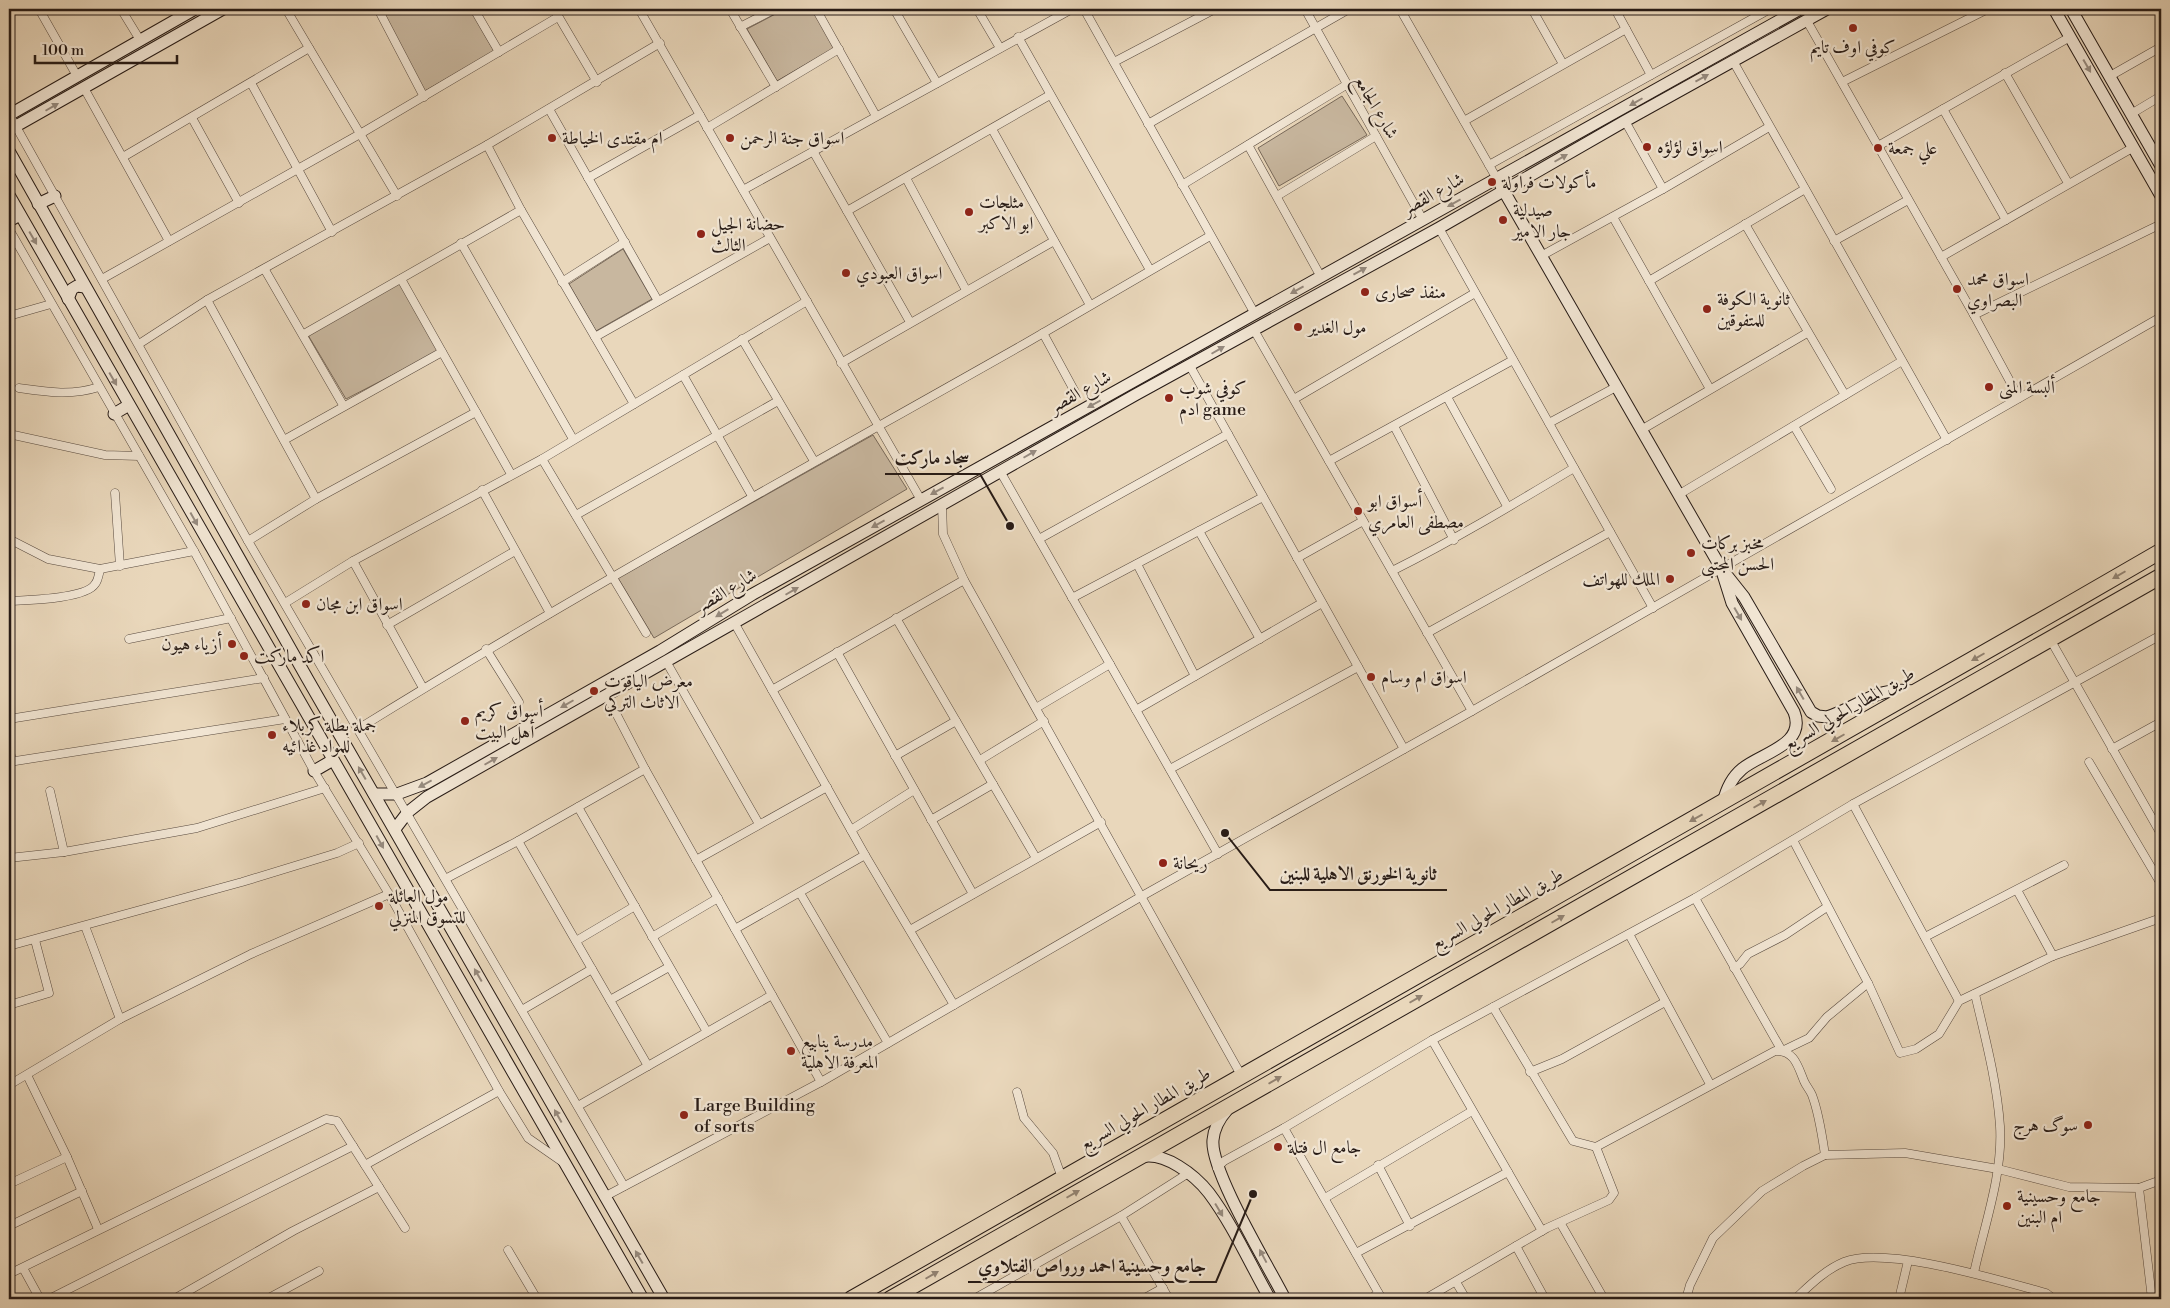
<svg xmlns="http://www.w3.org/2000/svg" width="2170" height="1308" font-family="'Libre Bodoni',Amiri,serif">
  <rect width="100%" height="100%" fill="#e9d7bb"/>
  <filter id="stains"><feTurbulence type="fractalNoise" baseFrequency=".004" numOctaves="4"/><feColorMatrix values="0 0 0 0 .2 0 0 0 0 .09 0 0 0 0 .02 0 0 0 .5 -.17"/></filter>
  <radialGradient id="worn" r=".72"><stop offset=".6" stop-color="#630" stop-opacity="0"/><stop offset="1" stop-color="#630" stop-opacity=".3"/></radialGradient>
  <g fill="#c8b79f" stroke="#78695a">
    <polygon points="382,9 470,9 494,51 425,91 379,10"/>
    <polygon points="785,9 812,9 834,48 777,81 747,29"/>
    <polygon points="1342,96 1367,135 1279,186 1258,148"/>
    <polygon points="623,249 652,299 596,331 569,284"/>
    <polygon points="399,281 439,351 346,399 308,335"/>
    <polygon points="873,435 907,489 654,638 618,578"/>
  </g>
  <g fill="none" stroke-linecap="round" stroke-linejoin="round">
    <defs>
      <g id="street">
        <polyline points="39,9 77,76"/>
        <polyline points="121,9 140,40"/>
        <polyline points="286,9 397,196"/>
        <polyline points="378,9 424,97"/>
        <polyline points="474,9 499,52"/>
        <polyline points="554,9 597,82"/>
        <polyline points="639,9 921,500"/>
        <polyline points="730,9 776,87"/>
        <polyline points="816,9 876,116"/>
        <polyline points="894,9 937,83"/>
        <polyline points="977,9 1000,48"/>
        <polyline points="1084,9 1255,314"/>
        <polyline points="1305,9 1423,220"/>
        <polyline points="1400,9 1497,179"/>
        <polyline points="1532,9 1563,64"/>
        <polyline points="1615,9 1651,75"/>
        <polyline points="2158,9 2161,15"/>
        <polyline points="1807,21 1974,315 2019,398"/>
        <polyline points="740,27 775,9"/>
        <polyline points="1018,37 1150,270"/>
        <polyline points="1733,61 1947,440"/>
        <polyline points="1114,62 1215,9"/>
        <polyline points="2005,73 2068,183"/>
        <polyline points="2110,76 2161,47"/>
        <polyline points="1842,82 1988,9"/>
        <polyline points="251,83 332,232"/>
        <polyline points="84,88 169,241"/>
        <polyline points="549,109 658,301"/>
        <polyline points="1943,109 2006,220"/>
        <polyline points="9,114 248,541 624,1186"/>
        <polyline points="2131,114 2161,96"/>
        <polyline points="192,118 239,203"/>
        <polyline points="1464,121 1626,29"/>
        <polyline points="1625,121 1663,189"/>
        <polyline points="1148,124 1349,9"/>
        <polyline points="707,128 839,49"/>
        <polyline points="992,129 1090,305"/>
        <polyline points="487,145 521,210 634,404"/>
        <polyline points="1248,145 1321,277"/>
        <polyline points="1878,146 2070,37"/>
        <polyline points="813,151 910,322"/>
        <polyline points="123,157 309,48"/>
        <polyline points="1489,165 1770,9"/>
        <polyline points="588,178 700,115"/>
        <polyline points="906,178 966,290"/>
        <polyline points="1182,185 1346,85"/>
        <polyline points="743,190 1072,9"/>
        <polyline points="1277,196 1376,136"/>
        <polyline points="847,211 1050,95"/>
        <polyline points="1613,217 1710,389"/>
        <polyline points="1745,224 1845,395"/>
        <polyline points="1439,228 1653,608"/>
        <polyline points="9,229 194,551 314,771 389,894 499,1091 528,1138 564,1163"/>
        <polyline points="1834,241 1908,200"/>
        <polyline points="461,243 573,439"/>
        <polyline points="1541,256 1663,189 1769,127"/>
        <polyline points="1941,257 2134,147"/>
        <polyline points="265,270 343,405"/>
        <polyline points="102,279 360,134 558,17"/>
        <polyline points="401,279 511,474"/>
        <polyline points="1649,281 1805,189"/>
        <polyline points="562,282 625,242"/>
        <polyline points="207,300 316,499"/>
        <polyline points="1974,315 2161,224"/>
        <polyline points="9,316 51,304"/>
        <polyline points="1254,330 1472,711"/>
        <polyline points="1043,333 1075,392"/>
        <polyline points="304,334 521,210"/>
        <polyline points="595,337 770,238"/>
        <polyline points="742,339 814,461"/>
        <polyline points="139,344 207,300 487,145 660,43"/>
        <polyline points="841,363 1054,241"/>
        <polyline points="1190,366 1404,749"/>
        <polyline points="683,375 752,496"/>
        <path d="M 19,388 C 47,392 71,396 99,387"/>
        <polyline points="1447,397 1507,506"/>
        <polyline points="1294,399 1475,293"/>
        <polyline points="1549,423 1616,387"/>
        <polyline points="1394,426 1454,540"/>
        <polyline points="1794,426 1831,489"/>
        <polyline points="1641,430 1807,333"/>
        <polyline points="9,434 105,455 139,456"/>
        <polyline points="284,440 442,352"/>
        <polyline points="542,459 646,633"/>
        <polyline points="1329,461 1513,360"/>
        <polyline points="1000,471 1218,854"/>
        <polyline points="482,490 550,613"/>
        <polyline points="115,493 120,566"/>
        <polyline points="1678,495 1902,361"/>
        <polyline points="942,504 943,534 964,580 1241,1075"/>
        <polyline points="576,515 778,401"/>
        <polyline points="1199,531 1260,639"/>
        <polyline points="9,539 48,559 100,569 194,551"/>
        <polyline points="1039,539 1228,434"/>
        <polyline points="248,541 316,499 476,412"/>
        <polyline points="1297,558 1363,521"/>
        <polyline points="353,561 423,688"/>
        <polyline points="1137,564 1195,676"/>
        <path d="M 1392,571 C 1454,540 1514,504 1574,468"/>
        <polyline points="1072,598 1263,497"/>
        <path d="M 9,601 C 26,600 86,599 95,584 C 98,581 99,574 100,569"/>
        <polyline points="285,603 353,561 542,459 807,301"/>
        <polyline points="896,618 1036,858"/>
        <polyline points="735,624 865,855 954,1005"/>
        <polyline points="387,625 515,551"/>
        <polyline points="1427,633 1610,532"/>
        <polyline points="129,639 231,618"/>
        <polyline points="2050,639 2161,834"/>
        <polyline points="486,649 519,702"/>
        <polyline points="837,652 973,894"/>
        <polyline points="667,663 759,824"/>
        <polyline points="772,690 964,580"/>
        <polyline points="607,696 645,769 821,1082"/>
        <polyline points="1036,708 1110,664"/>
        <polyline points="1136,710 1322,603"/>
        <polyline points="9,719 264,678"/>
        <path d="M 358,729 C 577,593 802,470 1026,343 C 1088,307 1149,271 1210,236"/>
        <polyline points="9,745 12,762"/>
        <polyline points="2112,749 2161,722"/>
        <polyline points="895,756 956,721"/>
        <polyline points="980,760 1044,721"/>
        <polyline points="9,762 285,719"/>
        <polyline points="2089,762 2161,884"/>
        <polyline points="1170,769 1358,667"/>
        <polyline points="50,791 64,852"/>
        <polyline points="1853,804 1959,1001"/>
        <polyline points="578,807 707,1032"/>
        <polyline points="931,820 993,784"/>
        <polyline points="851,830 914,790"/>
        <polyline points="1793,840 1868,983 1900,1053 1916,1049 1939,1034 1959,1001 2053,956 2161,918"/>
        <polyline points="518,841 648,1066"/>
        <polyline points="9,858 64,852 197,828 325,788"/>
        <polyline points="696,860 827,787"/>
        <polyline points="447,878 518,841 645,769"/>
        <polyline points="2017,890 2053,956"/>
        <polyline points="800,893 888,1043"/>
        <polyline points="1695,898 1782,1051 1809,1038 1827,1017 1868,983"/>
        <polyline points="85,926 120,1019"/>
        <polyline points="735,929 865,855"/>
        <polyline points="910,930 1101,822"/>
        <polyline points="1629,934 1710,1084"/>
        <polyline points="652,937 718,898"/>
        <polyline points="1925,937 2064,865"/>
        <polyline points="576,941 635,906"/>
        <polyline points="9,946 242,882 337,853 359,843"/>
        <polyline points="1734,968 1740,964 1748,954 1785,935 1827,907"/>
        <polyline points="610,1000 669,967"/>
        <polyline points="9,1005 49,993 35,940"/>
        <path d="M 1493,1007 L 1573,1141 L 1596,1147 L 1775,1051 C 1795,1050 1798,1067 1804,1081 C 1806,1086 1810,1090 1812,1095 C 1819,1113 1822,1135 1825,1155"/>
        <polyline points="522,1010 592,969"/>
        <polyline points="1432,1040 1542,1231"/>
        <polyline points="1530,1072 1562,1059 1665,1002"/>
        <polyline points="27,1075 67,1157 98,1229"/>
        <polyline points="9,1085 120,1019 251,954 389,894"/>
        <polyline points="1017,1092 1024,1118 1053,1153 1062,1178"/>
        <polyline points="578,1106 772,995"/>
        <polyline points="1284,1128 1382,1299"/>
        <polyline points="365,1165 499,1091"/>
        <polyline points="1378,1165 1410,1226"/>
        <polyline points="1217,1168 1224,1161 1284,1128 1432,1040 1695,898 1853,804 2161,635"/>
        <polyline points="9,1184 67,1157"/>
        <polyline points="2139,1188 2152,1299"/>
        <polyline points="604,1197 821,1082 1142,896 1472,711 2161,317"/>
        <polyline points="1325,1198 1472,1111"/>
        <polyline points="1121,1216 1169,1299"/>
        <polyline points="1561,1224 1604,1299"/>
        <polyline points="9,1226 82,1191"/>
        <polyline points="1516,1246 1545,1299"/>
        <polyline points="508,1250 537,1299"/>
        <polyline points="1356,1253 1508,1172"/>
        <polyline points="23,1268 40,1299"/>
        <path d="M 1974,1273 C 1984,1226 2003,1175 2000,1126 C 1997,1082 1985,1037 1975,994"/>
        <polyline points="9,1274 326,1119 337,1121 405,1228"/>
        <polyline points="1456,1282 1466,1299"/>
        <polyline points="49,1299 353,1146"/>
        <polyline points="174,1299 293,1231 379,1187"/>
        <polyline points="267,1299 319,1271"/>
        <polyline points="974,1299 1121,1216 1187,1174"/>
        <polyline points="1143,1299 1163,1288"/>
        <polyline points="1368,1299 1379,1294"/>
        <polyline points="1425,1299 1547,1228 1609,1200 1614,1193 1596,1147"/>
        <polyline points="1686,1299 1690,1285 1713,1238 1762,1191 1803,1166 1825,1155 1905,1153 1998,1169 2069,1187 2139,1188 2161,1180"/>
        <path d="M 1795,1299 C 1810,1285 1825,1270 1844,1262 C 1885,1245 2001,1281 2046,1293 L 2054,1299"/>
        <polyline points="1899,1299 1908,1261"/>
      </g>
      <g id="secondary">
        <polyline points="2054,9 2161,196"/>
        <polyline points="2071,9 2161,166"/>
        <polyline points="9,115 195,9"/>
        <polyline points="9,130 223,9"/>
        <polyline points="9,151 307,678 664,1299"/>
        <path d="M 1501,186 L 1721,568 L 1744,597 L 1811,712 L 1818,716 L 1827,717 C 1861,706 1878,684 1918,692"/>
        <polyline points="9,195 643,1299"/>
        <polyline points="38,204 55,196"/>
        <polyline points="9,221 20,215"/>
        <polyline points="68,299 72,289 77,286 85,287"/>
        <polyline points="114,414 129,405"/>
        <path d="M 1721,568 L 1732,603 L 1794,712 C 1807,745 1761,753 1742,769 C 1731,778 1726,790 1723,803"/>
        <polyline points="314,771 333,760"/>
        <polyline points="374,794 397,794 427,783 660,651 753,594 1800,9"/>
        <polyline points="395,829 408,812 427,797 1135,395 1439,228 1625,121 1827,9"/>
        <path d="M 1227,1110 C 1219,1119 1214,1128 1213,1140 C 1210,1171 1269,1267 1285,1299"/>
        <path d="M 1141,1157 C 1164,1151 1195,1175 1209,1193 C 1233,1225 1250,1264 1270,1299"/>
      </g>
      <g id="highway">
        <path d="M 851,1299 C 1287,1048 1726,803 2161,551"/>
        <polyline points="890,1299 2161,576"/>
      </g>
    </defs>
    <use href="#street" stroke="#584a3f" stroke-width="9"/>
    <use href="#secondary" stroke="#271b16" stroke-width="13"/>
    <use href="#highway" stroke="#271b16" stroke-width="17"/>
    <use href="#street" stroke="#f1e5d3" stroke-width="8"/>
    <use href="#secondary" stroke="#f1e5d3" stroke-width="11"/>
    <use href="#highway" stroke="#e9d7bb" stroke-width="15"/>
  </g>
  <defs><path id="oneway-solid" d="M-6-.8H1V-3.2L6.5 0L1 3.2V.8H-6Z" transform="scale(1.25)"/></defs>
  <g fill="#968a7e">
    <use href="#oneway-solid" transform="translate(2087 66) rotate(60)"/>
    <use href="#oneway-solid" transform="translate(1702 78) rotate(-29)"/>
    <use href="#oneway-solid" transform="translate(1636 102) rotate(150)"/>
    <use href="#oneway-solid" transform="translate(52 107) rotate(-30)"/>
    <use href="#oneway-solid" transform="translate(1561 158) rotate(-30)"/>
    <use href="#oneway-solid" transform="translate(1454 203) rotate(151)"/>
    <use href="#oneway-solid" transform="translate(33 238) rotate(60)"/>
    <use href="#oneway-solid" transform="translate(1360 271) rotate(-29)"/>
    <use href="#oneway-solid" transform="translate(1297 290) rotate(151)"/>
    <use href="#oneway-solid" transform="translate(1218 350) rotate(-30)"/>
    <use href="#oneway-solid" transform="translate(113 379) rotate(60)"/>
    <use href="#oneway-solid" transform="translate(1094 404) rotate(151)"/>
    <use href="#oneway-solid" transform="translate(1030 454) rotate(-30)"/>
    <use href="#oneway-solid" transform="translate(937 491) rotate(151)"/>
    <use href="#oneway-solid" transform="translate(194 519) rotate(61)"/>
    <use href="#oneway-solid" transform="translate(878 524) rotate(151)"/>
    <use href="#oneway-solid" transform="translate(792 591) rotate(-30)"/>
    <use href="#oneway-solid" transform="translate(722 613) rotate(149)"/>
    <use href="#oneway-solid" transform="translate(1738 614) rotate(60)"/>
    <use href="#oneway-solid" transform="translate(1800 693) rotate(-120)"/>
    <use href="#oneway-solid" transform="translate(567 704) rotate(150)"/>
    <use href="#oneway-solid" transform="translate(491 761) rotate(-30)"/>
    <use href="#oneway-solid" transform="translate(362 773) rotate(-120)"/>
    <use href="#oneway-solid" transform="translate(425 784) rotate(152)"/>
    <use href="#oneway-solid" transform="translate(380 842) rotate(61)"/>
    <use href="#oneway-solid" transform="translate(478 975) rotate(-120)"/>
    <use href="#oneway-solid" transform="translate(558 1116) rotate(-119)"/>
    <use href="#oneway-solid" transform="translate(1219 1210) rotate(59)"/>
    <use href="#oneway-solid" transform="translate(1263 1256) rotate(-118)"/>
    <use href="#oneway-solid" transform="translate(639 1257) rotate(-120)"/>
  </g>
  <g fill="#928271">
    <use href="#oneway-solid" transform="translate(2119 575) rotate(150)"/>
    <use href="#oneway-solid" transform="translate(1978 657) rotate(150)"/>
    <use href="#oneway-solid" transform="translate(1838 738) rotate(150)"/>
    <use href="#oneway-solid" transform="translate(1760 804) rotate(-30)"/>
    <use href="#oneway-solid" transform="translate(1696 818) rotate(151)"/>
    <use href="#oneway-solid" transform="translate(1558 919) rotate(-30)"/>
    <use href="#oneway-solid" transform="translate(1416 999) rotate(-30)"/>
    <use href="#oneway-solid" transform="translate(1275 1080) rotate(-30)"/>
    <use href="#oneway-solid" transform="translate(1073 1194) rotate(-30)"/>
    <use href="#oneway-solid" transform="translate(932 1275) rotate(-30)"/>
  </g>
  <g fill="#8f2418" stroke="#f1e5d3" stroke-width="2">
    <circle cx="1853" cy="28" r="5"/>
    <circle cx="552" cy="138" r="5"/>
    <circle cx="730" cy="138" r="5"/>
    <circle cx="1647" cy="147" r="5"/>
    <circle cx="1878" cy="148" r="5"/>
    <circle cx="1492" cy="182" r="5"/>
    <circle cx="969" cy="212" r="5"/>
    <circle cx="1503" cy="220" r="5"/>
    <circle cx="701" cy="234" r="5"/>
    <circle cx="846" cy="273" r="5"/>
    <circle cx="1957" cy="289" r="5"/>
    <circle cx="1365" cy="292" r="5"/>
    <circle cx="1707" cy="309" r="5"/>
    <circle cx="1298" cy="327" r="5"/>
    <circle cx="1989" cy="387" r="5"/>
    <circle cx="1169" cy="398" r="5"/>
    <circle cx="1358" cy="511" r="5"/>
    <circle cx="1691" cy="553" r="5"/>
    <circle cx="1670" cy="579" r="5"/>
    <circle cx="306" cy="604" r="5"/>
    <circle cx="232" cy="644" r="5"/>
    <circle cx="244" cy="656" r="5"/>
    <circle cx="1371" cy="677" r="5"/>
    <circle cx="594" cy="691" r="5"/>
    <circle cx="465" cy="721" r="5"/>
    <circle cx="272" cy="735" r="5"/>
    <circle cx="1163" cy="863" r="5"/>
    <circle cx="379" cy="906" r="5"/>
    <circle cx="791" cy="1051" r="5"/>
    <circle cx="684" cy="1115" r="5"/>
    <circle cx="2088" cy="1125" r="5"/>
    <circle cx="1278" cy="1147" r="5"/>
    <circle cx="2007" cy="1206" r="5"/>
  </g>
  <g text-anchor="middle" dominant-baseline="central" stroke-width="4.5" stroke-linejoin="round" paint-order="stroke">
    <g font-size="18" fill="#271b16" stroke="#f1e5d3" text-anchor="start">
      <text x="1853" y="47" text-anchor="middle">كوفي اوف تايم</text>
      <text x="562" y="138">ام مقتدى الخياطة</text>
      <text x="740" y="138">اسواق جنة الرحمن</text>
      <text x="1657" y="147">اسواق لؤلؤه</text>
      <text x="1888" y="148">علي جمعة</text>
      <text x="1502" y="182">مأكولات فراولة</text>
      <text x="979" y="202">مثلجات<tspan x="979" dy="21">ابو الاكبر</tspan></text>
      <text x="1513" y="210">صيدلية<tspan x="1513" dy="21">جار الامير</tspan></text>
      <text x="711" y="224">حضانة الجيل<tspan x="711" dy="21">الثالث</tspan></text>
      <text x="856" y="273">اسواق العبودي</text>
      <text x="1967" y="279">اسواق محمد<tspan x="1967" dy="21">البصراوي</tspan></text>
      <text x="1375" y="292">منفذ صحارى</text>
      <text x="1717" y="299">ثانوية الكوفة<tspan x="1717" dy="21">للمتفوقين</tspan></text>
      <text x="1308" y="327">مول الغدير</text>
      <text x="1999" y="387">ألبسة المنى</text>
      <text x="1179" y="388">كوفي شوب<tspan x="1179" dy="21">ادم game</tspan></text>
      <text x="1368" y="501">أسواق ابو<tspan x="1368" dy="21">مصطفى العامري</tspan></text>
      <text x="1701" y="543">مخبز بركات<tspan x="1701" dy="21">الحسن المجتبى</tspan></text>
      <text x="1660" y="579" text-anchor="end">الملك للهواتف</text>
      <text x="316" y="604">اسواق ابن مجان</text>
      <text x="222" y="644" text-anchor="end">أزياء هيون</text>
      <text x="254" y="656">اكد ماركت</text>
      <text x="1381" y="677">اسواق ام وسام</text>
      <text x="604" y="681">معرض الياقوت<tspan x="604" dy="21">الاثاث التركي</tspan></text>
      <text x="475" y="711">أسواق كريم<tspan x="475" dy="21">أهل البيت</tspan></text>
      <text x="282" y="725">جملة بطلة كربلاء<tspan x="282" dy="21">للمواد غذائيه</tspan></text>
      <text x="1173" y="863">ريحانة</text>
      <text x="389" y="896">مول العائلة<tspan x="389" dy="21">للتسوق المنزلي</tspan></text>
      <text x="801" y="1041">مدرسة ينابيع<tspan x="801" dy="21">المعرفة الاهلية</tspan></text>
      <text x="694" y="1105">Large Building<tspan x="694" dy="21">of sorts</tspan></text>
      <text x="2078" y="1125" text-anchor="end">سوگ هرج</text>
      <text x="1288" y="1147">جامع ال فتلة</text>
      <text x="2017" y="1196">جامع وحسينية<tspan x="2017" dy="21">ام البنين</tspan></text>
    </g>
    <g font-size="18" fill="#271b16" stroke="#f1e5d3">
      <text transform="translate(1376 107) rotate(60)">شارع الجامع</text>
      <text transform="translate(1433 194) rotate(-29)">شارع القصر</text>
      <text transform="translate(1080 392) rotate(-29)">شارع القصر</text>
      <text transform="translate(726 591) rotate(-31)">شارع القصر</text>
      <text transform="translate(1849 709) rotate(-30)">طريق المطار الحولي السريع</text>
      <text transform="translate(1497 909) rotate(-29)">طريق المطار الحولي السريع</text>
      <text transform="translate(1145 1109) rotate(-30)">طريق المطار الحولي السريع</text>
    </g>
  </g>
  <path fill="none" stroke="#271b16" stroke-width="2" d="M1010 526L980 474H885M1225 833L1270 890H1447M1253 1194L1216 1282H968"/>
  <g fill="#271b16" stroke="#f1e5d3" stroke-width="2">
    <circle cx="1010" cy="526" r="5"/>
    <circle cx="1225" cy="833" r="5"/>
    <circle cx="1253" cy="1194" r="5"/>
  </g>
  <g font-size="19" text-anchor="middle" font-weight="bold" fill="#271b16" stroke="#f1e5d3" stroke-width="4.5" stroke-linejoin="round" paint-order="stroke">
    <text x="932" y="464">سجاد ماركت</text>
    <text x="1358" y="880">ثانوية الخورنق الاهلية للبنين</text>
    <text x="1092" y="1272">جامع وحسينية احمد ورواص الفتلاوي</text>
  </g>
  <rect width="2170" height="1308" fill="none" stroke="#e9d7bb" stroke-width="30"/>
  <rect x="10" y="10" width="2150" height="1288" fill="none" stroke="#271b16" stroke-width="2.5"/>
  <rect x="15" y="15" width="2140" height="1278" fill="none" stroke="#271b16"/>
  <path d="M35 55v8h142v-8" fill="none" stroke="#271b16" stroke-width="2.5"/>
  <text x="42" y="55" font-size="15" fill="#271b16" stroke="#f1e5d3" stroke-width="4" paint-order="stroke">100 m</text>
  <rect width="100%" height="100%" filter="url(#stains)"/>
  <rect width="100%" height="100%" fill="url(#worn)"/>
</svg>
